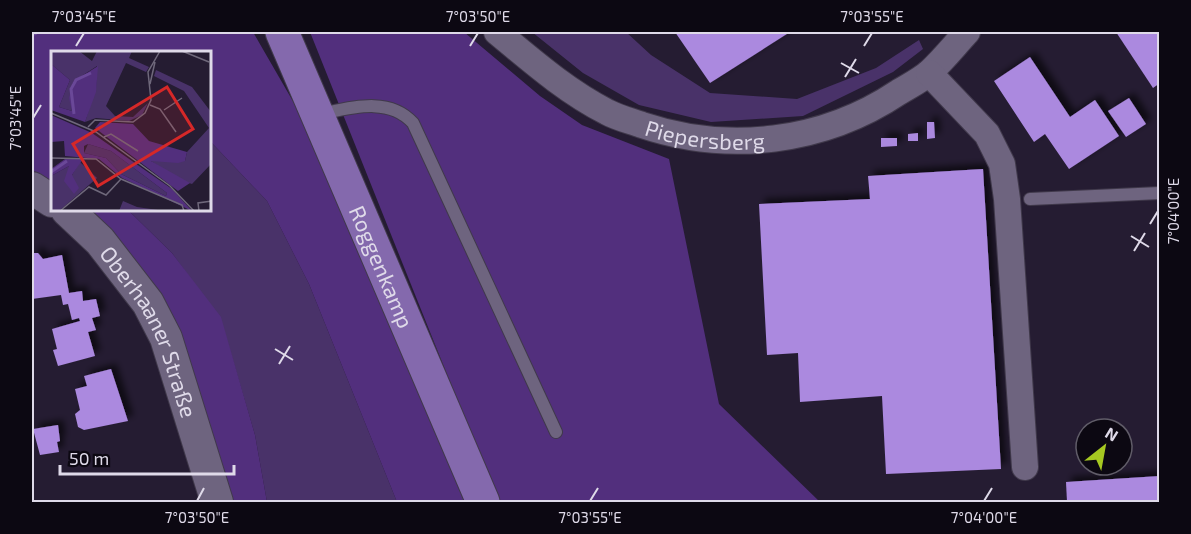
<svg xmlns="http://www.w3.org/2000/svg" width="1191" height="534" font-family="'Exo 2',sans-serif">
  <defs>
    <filter id="shadow"><feDropShadow dx="5.5" dy="-5.5" stdDeviation="3" flood-color="#0009"/></filter>
  </defs>
  <rect width="100%" height="100%" fill="#251c32"/>
  <g fill="#493269">
    <polygon points="532,32 626,32 651,55 710,93 797,99 876,68 919,40 923,49 893,72 803,116 711,122 639,105 583,73"/>
    <polygon points="210,141 267,201 309,284 397,502 267,502 255,435 221,320 172,253 128,210 210,210"/>
  </g>
  <g fill="#522f7d">
    <polygon points="32,32 253,32 328,162 469,502 397,502 309,284 267,201 210,141 210,52 52,52 52,185 32,172"/>
    <polygon points="310,32 464,32 540,96 582,125 669,159 719,404 820,502 498,502"/>
    <polygon points="83,210 128,210 172,253 221,317 255,435 267,502 228,502 154,286 119,239"/>
  </g>
  <g fill="none" stroke-linecap="round" stroke-linejoin="round">
    <polyline stroke="#6a4898" stroke-width="7" points="32,32 34,32"/>
  </g>
  <g fill="#ab89df" filter="url(#shadow)">
    <polygon points="675,32 790,32 710,83"/>
    <polygon points="1116,32 1160,32 1160,83 1153,88"/>
    <polygon points="1030,57 1070,117 1095,100 1119,136 1069,169 1045,134 1034,142 994,81"/>
    <polygon points="1129,98 1146,124 1126,137 1108,111"/>
    <polygon points="927,122 934,122 935,138 927,139"/>
    <polygon points="918,133 918,141 908,141 908,134"/>
    <polygon points="881,138 897,138 897,146 881,147"/>
    <polygon points="983,169 1001,469 886,474 882,396 800,402 798,353 767,355 759,204 870,199 868,176"/>
    <polygon points="33,253 38,253 43,259 62,255 69,293 82,291 83,301 96,299 100,316 92,318 96,330 88,332 95,356 58,366 53,350 57,349 52,329 80,321 79,318 72,320 68,304 63,305 61,295 32,299"/>
    <polygon points="111,369 128,421 84,430 78,427 75,414 80,410 75,389 87,386 84,376"/>
    <polygon points="58,425 60,441 57,442 59,452 40,455 33,429"/>
    <polygon points="1160,476 1160,502 1067,502 1066,482"/>
  </g>
  <g fill="none" stroke-linecap="round" stroke-linejoin="round">
    <defs>
      <g id="service">
        <path d="M 320,114 C 350,108 389,96 413,123 L 556,432"/>
        <polyline points="1030,199 1160,193"/>
      </g>
      <g id="minor">
        <path id="s1" d="M 497,32 C 532,61 566,91 607,112 C 618,118 631,121 642,125 C 728,154 823,143 899,92 C 909,86 921,80 930,72 C 943,60 955,45 967,32"/>
        <polyline points="929,73 987,134 1002,164 1007,199 1025,467"/>
      </g>
      <g id="tertiary">
        <polyline points="32,188 52,201"/>
        <path id="s2" d="M 67,210 L 100,241 L 148,303 L 166,338 L 217,502"/>
      </g>
      <g id="primary">
        <path id="s3" d="M 282,32 L 483,502"/>
      </g>
    </defs>
    <use href="#service" stroke="#40394b" stroke-width="14"/>
    <use href="#minor" stroke="#40394b" stroke-width="28"/>
    <use href="#tertiary" stroke="#40394b" stroke-width="34"/>
    <use href="#primary" stroke="#40394b" stroke-width="35"/>
    <use href="#service" stroke="#6e647f" stroke-width="12"/>
    <use href="#minor" stroke="#6e647f" stroke-width="26"/>
    <use href="#tertiary" stroke="#6e647f" stroke-width="32"/>
    <use href="#primary" stroke="#8469ad" stroke-width="33"/>
  </g>
  <path fill="none" stroke="#dfdae9" stroke-width="2" d="M 76,46 L 84,33M 470,46 L 478,33M 864,46 L 872,33M 841,63 L 859,73M 845,77 L 856,59M 33,118 L 41,105M 1150,224 L 1158,211M 1131,236 L 1149,247M 1134,251 L 1145,233M 275,349 L 293,360M 279,364 L 290,346M 197,501 L 204,488M 590,501 L 598,488M 984,501 L 992,488"/>
  <g text-anchor="middle" dominant-baseline="central" stroke-width="6" stroke-linejoin="round" paint-order="stroke">
    <g font-size="22" fill="#dfdae9" stroke="#0c0812">
      <text stroke="none"><textPath href="#s1" startOffset="238">Piepersberg</textPath></text>
      <text stroke="none"><textPath href="#s3" startOffset="255">Roggenkamp</textPath></text>
      <text stroke="none"><textPath href="#s2" startOffset="150">Oberhaaner Straße</textPath></text>
    </g>
  </g>
  <g transform="translate(51 51)">
    <rect width="160" height="160" fill="#251c32"/>
    <path d="M 0,0 L 28,0 L 41,10 L 46,0 L 81,0 L 78,7 L 98,16 L 95,21 L 75,12 L 55,55 L 64,65 L 82,66 L 97,52 L 91,64 L 78,70 L 45,67 L 34,71 L 45,37 L 46,15 L 23,30 L 19,37 L 21,60 L 8,56 L 19,29 L 0,13 ZM 105,19 L 141,36 L 160,61 L 160,113 L 141,133 L 126,128 L 100,110 L 134,110 L 136,101 L 158,77 L 133,40 L 103,25 ZM 37,93 L 60,100 L 116,142 L 115,145 L 70,123 L 55,107 L 33,102 ZM 29,111 L 46,127 L 8,160 L 0,160 L 0,125 L 18,115 L 21,124 ZM 72,150 L 86,156 L 114,160 L 68,160 Z" fill="#493269"/>
    <path d="M 0,13 L 19,29 L 8,56 L 21,60 L 18,47 L 23,30 L 47,15 L 45,41 L 34,71 L 0,59 ZM 0,64 L 41,82 L 121,138 L 141,160 L 71,127 L 48,108 L 14,105 L 13,90 L 0,91 ZM 37,93 L 60,100 L 116,142 L 115,145 L 70,123 L 55,107 L 33,102 L 33,95 ZM 49,71 L 82,73 L 98,90 L 136,101 L 134,110 L 127,112 L 100,110 L 139,132 L 127,140 L 44,77 ZM 14,108 L 32,108 L 21,124 L 28,137 L 23,143 L 13,130 L 18,115 L 0,125 L 0,118 Z" fill="#522f7d" fill-rule="evenodd"/>
    <path fill="none" stroke="#6a4898" stroke-width="3" d="M 23,63 L 20,38 L 25,29 L 40,22M 0,121 L 16,110"/>
    <path fill="none" stroke="#6f687b" stroke-width="1.5" d="M 131,0 L 158,11M 99,33 L 104,11M 99,54 L 109,58 L 125,81M 113,59 L 131,47M 0,62 L 45,81 L 119,135 L 143,160M 37,76 L 44,69 L 82,71 L 94,62 L 100,49 L 97,21 L 109,0M 53,86 L 60,83 L 87,100M 0,107 L 45,108 L 70,128 L 131,154 L 133,160M 9,160 L 38,136 L 55,144 L 70,128M 148,160 L 147,152 L 161,150"/>
    <path fill="#d62828" fill-opacity="0.15" stroke="#d62828" stroke-width="3" d="M 116,36 L 142,78 L 47,135 L 22,93 Z"/>
    <rect width="160" height="160" fill="none" stroke="#dfdae9" stroke-width="3"/>
  </g>
  <rect width="1191" height="534" fill="none" stroke="#0c0812" stroke-width="66"/>
  <g transform="translate(1104 447) rotate(31)"><circle r="28" fill="#0c0812" stroke="#605c68" stroke-width="1.5"/>
  <path d="M0-4.5L10 22L0 15L-10 22Z" fill="#a6c821"/>
  <text y="-9" font-size="16" font-weight="bold" text-anchor="middle" fill="#dfdae9">N</text>
  </g>
  <path d="M60 465v9h174v-9" fill="none" stroke="#dfdae9" stroke-width="3"/>
  <text x="69" y="465" font-size="18" fill="#dfdae9" stroke="#0c0812" stroke-width="4.5" paint-order="stroke">50 m</text>
  <rect x="33" y="33" width="1125" height="468" fill="none" stroke="#dfdae9" stroke-width="2"/>
  <g font-size="15" text-anchor="middle" fill="#dfdae9">
    <text x="84" y="22">7°03'45"E</text>
    <text x="478" y="22">7°03'50"E</text>
    <text x="872" y="22">7°03'55"E</text>
    <text transform="translate(16 118) rotate(-90)" y="5">7°03'45"E</text>
    <text transform="translate(1174 211) rotate(-90)" y="5">7°04'00"E</text>
    <text x="197" y="523">7°03'50"E</text>
    <text x="590" y="523">7°03'55"E</text>
    <text x="984" y="523">7°04'00"E</text>
  </g>
</svg>
